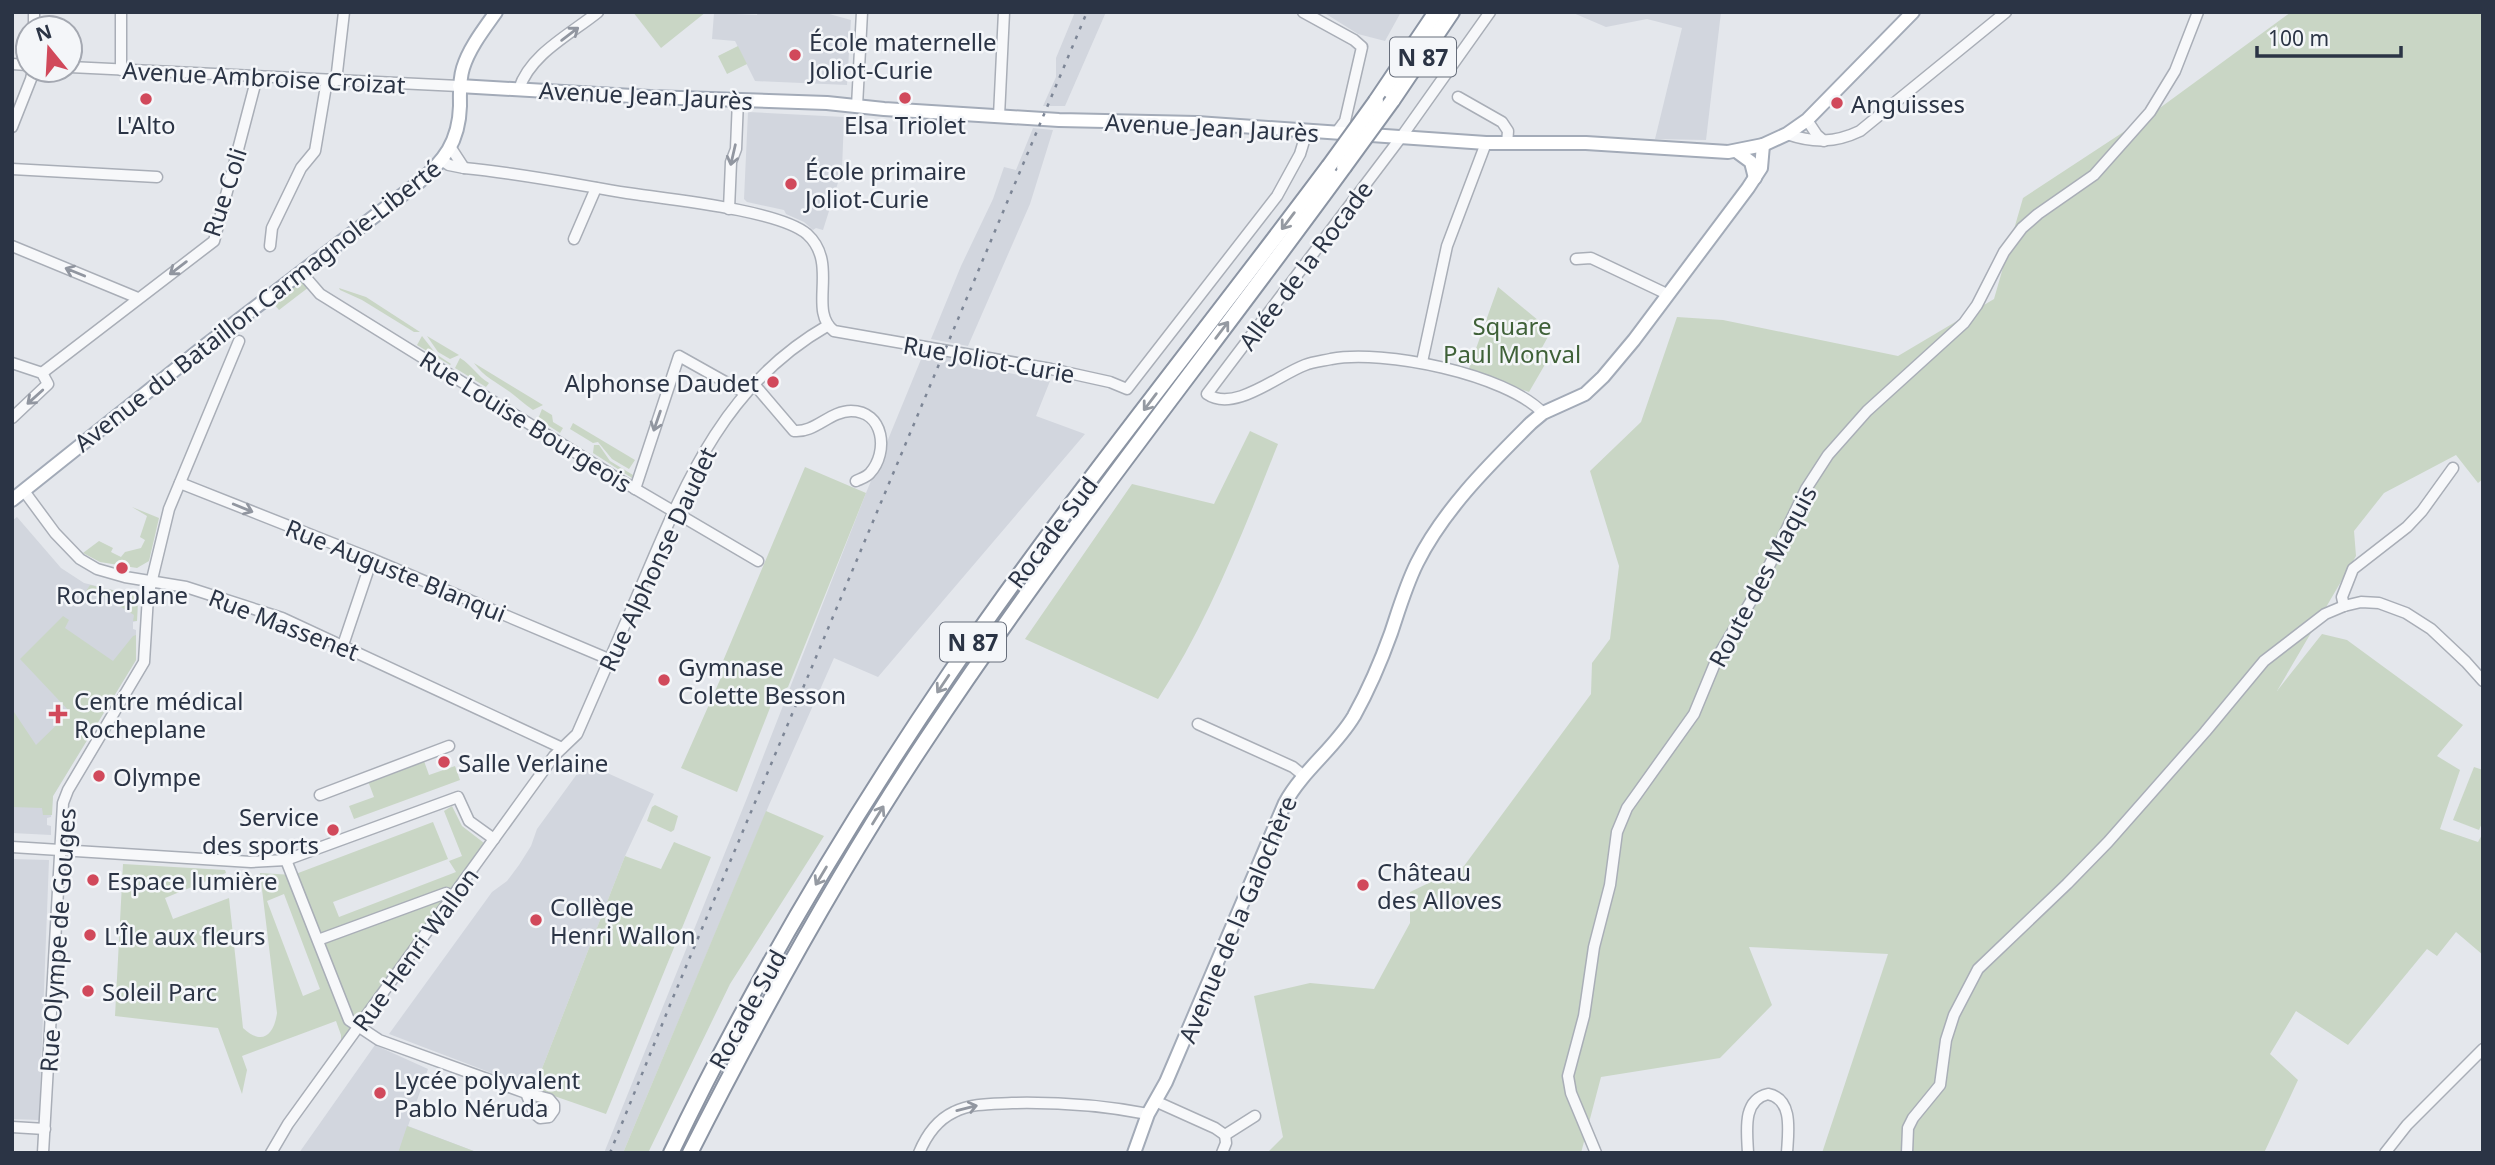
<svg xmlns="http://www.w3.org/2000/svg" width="2495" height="1165" font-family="'Noto Sans',sans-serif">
  <rect width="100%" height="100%" fill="#e4e7ec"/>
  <g fill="#d2d6de">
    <polygon points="758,12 822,12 851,20 847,85 755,81 735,41 712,39 714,13 757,15"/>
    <polygon points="1075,12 1106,12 1065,106 1043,106 1056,77 1056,58"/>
    <polygon points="1323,12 1401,12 1385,41 1358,34"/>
    <polygon points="1571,12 1721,12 1706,140 1655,139 1682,28 1647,19 1606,27"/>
    <polygon points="748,112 844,117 842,170 823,230 816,228 813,230 804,222 786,214 784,210 747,202 744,199"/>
    <polygon points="1033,128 1053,130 1030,204 968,346 931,339 961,266 993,199 1004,167 1016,170"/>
    <polygon points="938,356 951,357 962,364 1050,381 1036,416 1085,434 878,677 834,658 769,805 623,1153 604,1153 747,798 866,493 922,357"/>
    <polygon points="17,517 61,568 84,583 138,596 137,621 133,622 133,629 136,630 136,660 53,796 51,817 47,818 47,825 51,826 51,835 12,833 12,521"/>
    <polygon points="585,763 654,794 625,856 534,1089 389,1034 492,892 507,881 519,865 531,846 537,829"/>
    <polygon points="12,859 49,860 39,1120 12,1119"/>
    <polygon points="375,1045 428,1069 408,1126 479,1153 299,1153"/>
  </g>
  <g fill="#c9d6c5" fill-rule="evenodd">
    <polygon points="633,12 706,12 661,48"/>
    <polygon points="2291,12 2483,12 2483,479 2478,483 2456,455 2384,493 2354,531 2356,556 2277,691 2322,634 2347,640 2463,725 2437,756 2460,770 2440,829 2478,842 2483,833 2483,955 2456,932 2437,956 2427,949 2348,1045 2296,1011 2270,1054 2298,1080 2264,1153 1822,1153 1888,954 1749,947 1772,1005 1720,1058 1601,1077 1581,1153 1267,1153 1283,1137 1254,996 1310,983 1374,989 1410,923 1410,892 1464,866 1591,694 1592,663 1610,639 1619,566 1590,471 1641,422 1677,317 1723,320 1898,356 1994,299 2023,198 2157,110"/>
    <polygon points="738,46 747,64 727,74 718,56"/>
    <polygon points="304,280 309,287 279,310 273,303"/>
    <polygon points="1498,287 1551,331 1538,355 1547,361 1529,392 1468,371"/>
    <polygon points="339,288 366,297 420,332 414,332 362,300 340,290"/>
    <polygon points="422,336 436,354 451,364 450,365 417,345"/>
    <polygon points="427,336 459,355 450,359 438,352"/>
    <path d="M 460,358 C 472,365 477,376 489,383 L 486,387 L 455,368 Z"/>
    <path d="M 474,363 L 543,405 L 533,410 C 524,404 518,398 510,392 C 496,382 484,377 474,363 Z"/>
    <polygon points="542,409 552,415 553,422 563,428 560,433 538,419"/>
    <polygon points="573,423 635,460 629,469 612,459 598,442 593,443 570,429"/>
    <path d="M 1250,431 L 1278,444 C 1243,532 1209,620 1158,699 L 1025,639 L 1132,484 L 1214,504 Z"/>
    <polygon points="594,445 599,445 610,461 633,475 632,478 593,453"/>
    <polygon points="805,467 866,493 788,687 775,695 737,792 681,768 723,673 723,661"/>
    <polygon points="132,507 159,518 149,561 137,568 100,562 83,553 99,541 113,548 111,552 121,557 125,552 141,548 145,540 140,537 147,516"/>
    <polygon points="90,585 138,596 137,621 133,621 134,615 95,591 90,596 85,593"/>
    <polygon points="63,616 69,620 65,628 113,661 133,636 136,635 136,660 53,796 52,815 43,815 42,808 12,807 12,709 36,745 70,712 20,659"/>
    <polygon points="424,761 429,775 455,766 460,780 354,819 349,806 374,797 368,781"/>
    <polygon points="2474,767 2483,770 2483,821 2479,830 2453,820"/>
    <polygon points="655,805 678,816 674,830 671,832 647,821 652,807"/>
    <path d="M 452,806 L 462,826 L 484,843 L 341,1042 L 341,1035 L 336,1021 L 242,1056 L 247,1070 L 242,1094 L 218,1028 L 115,1016 L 123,864 L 225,870 L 226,873 L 165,898 L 173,919 L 229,898 L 243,1028 C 262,1046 274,1035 277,1013 L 260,873 L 293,875 L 433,822 L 448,859 L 333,902 L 339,917 L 456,872 L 449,861 L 462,856 L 444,811 ZM 284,894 L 320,989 L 303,996 L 267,901 Z"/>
    <polygon points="766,811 824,836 730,984 648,1153 623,1153"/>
    <polygon points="674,842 711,857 606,1114 534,1089 625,856 661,869"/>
    <polygon points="407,1126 479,1153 398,1153"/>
  </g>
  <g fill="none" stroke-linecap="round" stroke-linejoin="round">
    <defs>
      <g id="minor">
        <polyline points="1303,12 1354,40 1362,47 1345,121 1336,133"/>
        <path d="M 1490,12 L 1402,136 L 1207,394 C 1234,413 1278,375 1305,365 C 1313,362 1322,361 1331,359 C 1383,349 1506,374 1543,413"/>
        <polyline points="34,28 34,12"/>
        <polyline points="12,64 28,65"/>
        <polyline points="70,67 459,86"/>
        <polyline points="121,70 121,12"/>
        <polyline points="336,81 344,12"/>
        <path d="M 519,89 C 530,54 571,34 598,12"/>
        <polyline points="1458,97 1502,122 1508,131 1507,144"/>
        <polyline points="857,106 862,12"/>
        <polyline points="999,116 1004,12"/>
        <polyline points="1807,120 1817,135 1824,141"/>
        <polyline points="12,127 31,79 33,70"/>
        <path d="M 1787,134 C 1813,143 1835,143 1860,131 L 2006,12"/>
        <polyline points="451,148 464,168"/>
        <path d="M 443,161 L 449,165 L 464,168 C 518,173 573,184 627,193 C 667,199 779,210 807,234 C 840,264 807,310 834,331 L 1051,369 L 1110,382 L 1127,389 L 1277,196 L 1300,154 L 1307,131"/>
        <polyline points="12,169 157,177"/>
        <polyline points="729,209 731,162 736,149 738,100"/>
        <polyline points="574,239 596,188"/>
        <polyline points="12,246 138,298"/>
        <polyline points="270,246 272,228 301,168 315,151 327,80"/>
        <polyline points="1576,259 1591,258 1667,294"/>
        <polyline points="301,272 320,294 615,477 758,561"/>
        <polyline points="1422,362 1447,246 1486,143"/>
        <polyline points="12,363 42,373 48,384 12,418"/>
        <polyline points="42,373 214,241 257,77"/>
        <path d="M 753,383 L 794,431 C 815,433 830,411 851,411 C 884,411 889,452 870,473 C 867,477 860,479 856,481"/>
        <polyline points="180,483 372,559 611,660"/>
        <polyline points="635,489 679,356 745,393"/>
        <polyline points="24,491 55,533 80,559 97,569 125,577 186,587 282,618 562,748"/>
        <polyline points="2344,606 2342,597 2353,569 2407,527 2422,511 2453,468"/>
        <polyline points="343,645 372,559"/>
        <polyline points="1198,724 1293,767 1304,776"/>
        <polyline points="320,795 449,746"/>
        <polyline points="12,847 251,862 286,860 458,797 469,821 494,839"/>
        <polyline points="286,860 349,1020 379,1040 526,1093 549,1099 554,1105 554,1110 549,1117 540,1118 534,1113 526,1093"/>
        <polyline points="318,940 446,893 453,896"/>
        <polyline points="1155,1101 1215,1128 1225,1135"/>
        <polyline points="12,1127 45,1129"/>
        <polyline points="1225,1135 1255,1116"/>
        <polyline points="43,1153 63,803 68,790 144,662 148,596 169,509 239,341"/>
        <path d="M 271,1153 L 288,1124 L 525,796 L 554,756 L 577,734 C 595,692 614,650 632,608 C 680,497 717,389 827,326"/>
        <path d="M 919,1153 C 926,1136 937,1120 954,1112 C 971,1103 993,1104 1012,1103 C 1060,1102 1101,1105 1148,1114"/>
        <polyline points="1222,1153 1226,1143 1225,1135"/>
        <polyline points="1596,1153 1571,1093 1568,1076 1584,1016 1594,947 1610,885 1617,832 1627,808 1694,714 1718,656 1757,591 1806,489 1828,455 1867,411 1964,323 1977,305 2004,252 2022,228 2038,214 2094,175 2150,112 2175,71 2198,12"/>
        <path d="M 1748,1153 C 1747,1131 1742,1100 1768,1094 C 1794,1099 1788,1133 1787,1153"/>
        <polyline points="1907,1153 1908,1128 1913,1118 1940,1085 1946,1040 1954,1015 1978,969 2067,884 2108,842 2205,732 2264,661 2325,614 2344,606 2361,602 2379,603 2406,613 2431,629 2466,662 2483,681"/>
        <polyline points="2385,1153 2407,1125 2483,1049"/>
      </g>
      <g id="major">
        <polyline points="459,86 650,97 827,103 884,109 1059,120 1197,123 1486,143 1586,143 1728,152 1763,145 1787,134 1807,120 1913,12"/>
        <polyline points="1736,151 1751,162 1755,178"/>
        <path d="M 12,500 L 206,345 L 418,183 C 444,161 459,142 460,106 C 460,92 459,81 463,68 C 469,48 484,29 496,12"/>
        <path d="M 1134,1153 L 1148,1114 L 1166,1082 L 1285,803 C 1303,770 1335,748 1354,716 C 1369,689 1381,661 1391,633 C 1399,609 1406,585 1417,563 C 1444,509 1489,465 1531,423 L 1543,413 L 1585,394 L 1603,377 L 1634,340 L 1748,188 L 1761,168 L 1763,145"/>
      </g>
      <g id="highway">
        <polyline points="1376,101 1436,12"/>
        <polyline points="1392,101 1452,12"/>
        <path d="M 671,1153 C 751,986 846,826 950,673 C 1069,499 1203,335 1329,166"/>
        <path d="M 690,1153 C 762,1011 838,872 926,740 C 1057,542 1205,358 1344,167"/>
      </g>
    </defs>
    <use href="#minor" stroke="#a9aeb7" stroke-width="13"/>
    <use href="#major" stroke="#a3abb8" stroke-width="16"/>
    <use href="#highway" stroke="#8b94a3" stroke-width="18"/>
    <use href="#minor" stroke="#f7f8fa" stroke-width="10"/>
    <use href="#major" stroke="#fff" stroke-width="12"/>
    <use href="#highway" stroke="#fff" stroke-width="14"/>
    <polyline stroke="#7d8696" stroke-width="2.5" stroke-dasharray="3.5 7" stroke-linecap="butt" points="610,1153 672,1000 1087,12"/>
    <defs>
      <g id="highway-bridge">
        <polyline points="1329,166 1376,101"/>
        <polyline points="1344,167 1392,101"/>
      </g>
    </defs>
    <use href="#highway-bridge" stroke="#8b94a3" stroke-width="18" stroke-linecap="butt"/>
    <use href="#highway-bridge" stroke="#fff" stroke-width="14"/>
  </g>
  <defs><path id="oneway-shaft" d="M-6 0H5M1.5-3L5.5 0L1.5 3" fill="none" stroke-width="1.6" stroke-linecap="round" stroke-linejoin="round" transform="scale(1.75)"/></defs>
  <g stroke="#9196a0">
    <use href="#oneway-shaft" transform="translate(570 34) rotate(-37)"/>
    <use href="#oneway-shaft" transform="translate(733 155) rotate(103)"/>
    <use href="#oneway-shaft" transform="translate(178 268) rotate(143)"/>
    <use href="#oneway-shaft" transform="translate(75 272) rotate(-158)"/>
    <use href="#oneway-shaft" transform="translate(35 397) rotate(138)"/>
    <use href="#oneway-shaft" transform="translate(657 421) rotate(109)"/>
    <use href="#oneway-shaft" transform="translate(243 508) rotate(22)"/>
    <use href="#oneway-shaft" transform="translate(967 1108) rotate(-14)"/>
  </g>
  <g stroke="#959aa2">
    <use href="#oneway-shaft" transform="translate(1288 221) rotate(127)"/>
    <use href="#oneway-shaft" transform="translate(1222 330) rotate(-53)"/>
    <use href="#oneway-shaft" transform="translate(1150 402) rotate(127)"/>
    <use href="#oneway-shaft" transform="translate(943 684) rotate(124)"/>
    <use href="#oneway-shaft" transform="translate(878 815) rotate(-58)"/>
    <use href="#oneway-shaft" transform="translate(821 876) rotate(121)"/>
  </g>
  <g fill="#d1495b" stroke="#f4f6f9" stroke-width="2.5">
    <circle cx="795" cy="55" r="7"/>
    <circle cx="905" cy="98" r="7"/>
    <circle cx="146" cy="99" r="7"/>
    <circle cx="1837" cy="103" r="7"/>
    <circle cx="791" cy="184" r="7"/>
    <circle cx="773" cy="382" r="7"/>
    <circle cx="122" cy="568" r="7"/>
    <circle cx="664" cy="680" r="7"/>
    <path d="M54.5 703.5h7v7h7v7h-7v7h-7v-7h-7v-7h7z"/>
    <circle cx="444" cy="762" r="7"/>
    <circle cx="99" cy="776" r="7"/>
    <circle cx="333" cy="830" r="7"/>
    <circle cx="93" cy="880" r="7"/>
    <circle cx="1363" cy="885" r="7"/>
    <circle cx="536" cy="920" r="7"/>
    <circle cx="90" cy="935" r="7"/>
    <circle cx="88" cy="991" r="7"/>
    <circle cx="380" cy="1093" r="7"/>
  </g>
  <g text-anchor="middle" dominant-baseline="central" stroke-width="5" stroke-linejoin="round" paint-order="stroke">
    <g fill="#f4f6f9" stroke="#676e7b" stroke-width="2">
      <rect x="1390" y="37.5" width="66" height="39" rx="5"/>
      <rect x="940" y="622.5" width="66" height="39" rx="5"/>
    </g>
    <g font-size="23" font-weight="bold" fill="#2b3445">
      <text x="1423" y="57">N 87</text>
      <text x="973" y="642">N 87</text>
    </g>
    <g font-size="24" fill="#2b3445" stroke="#f4f6f9" text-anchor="start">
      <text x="809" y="41">École maternelle<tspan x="809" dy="28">Joliot-Curie</tspan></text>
      <text x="1851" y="103">Anguisses</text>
      <text x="146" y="124" text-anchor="middle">L'Alto</text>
      <text x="905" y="124" text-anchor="middle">Elsa Triolet</text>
      <text x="805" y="170">École primaire<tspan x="805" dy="28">Joliot-Curie</tspan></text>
      <text x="759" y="382" text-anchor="end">Alphonse Daudet</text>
      <text x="122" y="594" text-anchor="middle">Rocheplane</text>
      <text x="678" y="666">Gymnase<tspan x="678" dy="28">Colette Besson</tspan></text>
      <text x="74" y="700">Centre médical<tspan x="74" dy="28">Rocheplane</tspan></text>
      <text x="458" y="762">Salle Verlaine</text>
      <text x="113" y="776">Olympe</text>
      <text x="319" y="816" text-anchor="end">Service<tspan x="319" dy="28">des sports</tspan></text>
      <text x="1377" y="871">Château<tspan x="1377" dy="28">des Alloves</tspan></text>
      <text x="107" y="880">Espace lumière</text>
      <text x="550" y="906">Collège<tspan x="550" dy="28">Henri Wallon</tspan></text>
      <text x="104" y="935">L'Île aux fleurs</text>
      <text x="102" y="991">Soleil Parc</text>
      <text x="394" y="1079">Lycée polyvalent<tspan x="394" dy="28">Pablo Néruda</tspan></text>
    </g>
    <g font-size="24" fill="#2b3445" stroke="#f4f6f9">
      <text transform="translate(264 77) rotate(3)">Avenue Ambroise Croizat</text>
      <text transform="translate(646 95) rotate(3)">Avenue Jean Jaurès</text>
      <text transform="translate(1212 127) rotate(3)">Avenue Jean Jaurès</text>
      <text transform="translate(224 192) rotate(-72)">Rue Coli</text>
      <text transform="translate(1305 265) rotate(-53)">Allée de la Rocade</text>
      <text transform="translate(257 305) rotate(-38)">Avenue du Bataillon Carmagnole-Liberté</text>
      <text transform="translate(989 359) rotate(10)">Rue Joliot-Curie</text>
      <text transform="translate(526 421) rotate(32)">Rue Louise Bourgeois</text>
      <text transform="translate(1052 532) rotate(-53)">Rocade Sud</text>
      <text transform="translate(657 559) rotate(-65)">Rue Alphonse Daudet</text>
      <text transform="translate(396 570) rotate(22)">Rue Auguste Blanqui</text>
      <text transform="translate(1762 576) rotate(-62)">Route des Maquis</text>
      <text transform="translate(284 624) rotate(21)">Rue Massenet</text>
      <text transform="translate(1237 919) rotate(-67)">Avenue de la Galochère</text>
      <text transform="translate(57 940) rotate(-86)">Rue Olympe de Gouges</text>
      <text transform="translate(415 949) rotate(-54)">Rue Henri Wallon</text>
      <text transform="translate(747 1009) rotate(-61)">Rocade Sud</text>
    </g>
    <g font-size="24" fill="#3f6138" stroke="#f4f6f9">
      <text x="1512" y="325">Square<tspan x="1512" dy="28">Paul Monval</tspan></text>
    </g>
  </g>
  <rect width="2495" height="1165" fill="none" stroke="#2b3445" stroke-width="28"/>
  <g transform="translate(49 49) rotate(342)"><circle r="33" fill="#f4f6f9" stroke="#a4a8b1" stroke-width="2"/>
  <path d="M0-5L12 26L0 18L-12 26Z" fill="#d1495b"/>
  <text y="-10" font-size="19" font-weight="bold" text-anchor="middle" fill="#2b3445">N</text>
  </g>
  <path d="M2257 46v10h144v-10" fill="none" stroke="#2b3445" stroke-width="3.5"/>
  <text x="2268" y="46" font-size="21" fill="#2b3445" stroke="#f4f6f9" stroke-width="5" paint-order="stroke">100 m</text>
</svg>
